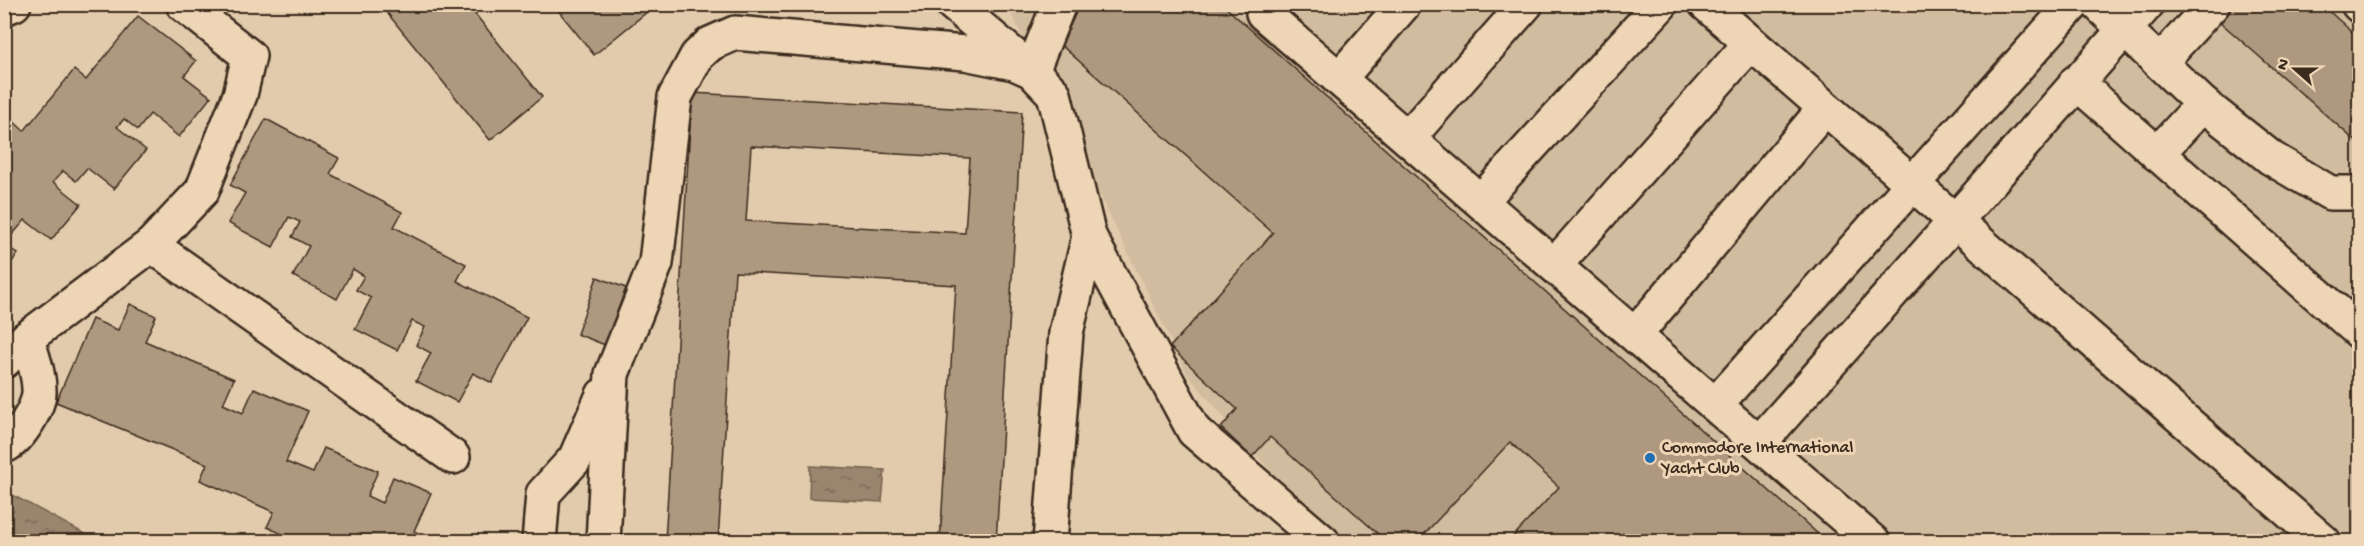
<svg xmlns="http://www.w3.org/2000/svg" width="2364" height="546" font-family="'Gochi Hand',sans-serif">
  <defs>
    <pattern id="water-ripples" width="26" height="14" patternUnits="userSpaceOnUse" patternTransform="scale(1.5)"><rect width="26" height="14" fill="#9a856e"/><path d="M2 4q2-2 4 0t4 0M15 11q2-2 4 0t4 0" fill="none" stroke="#7f6d5a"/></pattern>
  </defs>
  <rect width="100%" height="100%" fill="#e2cbac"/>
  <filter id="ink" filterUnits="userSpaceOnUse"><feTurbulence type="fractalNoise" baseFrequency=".0167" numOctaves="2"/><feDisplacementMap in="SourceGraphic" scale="12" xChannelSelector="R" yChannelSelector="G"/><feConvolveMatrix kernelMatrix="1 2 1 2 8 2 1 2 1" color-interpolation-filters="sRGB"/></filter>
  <g filter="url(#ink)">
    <polygon fill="#d2bc9f" points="1007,5 2359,5 2359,541 1331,541 1187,374"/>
    <g fill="url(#water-ripples)" stroke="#74614e" stroke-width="1.5">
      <polygon points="810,466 885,470 882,502 809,498"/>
      <polygon points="4,491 5,491 98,541 5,541"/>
    </g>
    <g fill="#ae9980" stroke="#3b2a1e" stroke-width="1.5" fill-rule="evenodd">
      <polygon points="380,4 467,4 542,97 490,140"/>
      <polygon points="553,4 651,4 653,7 594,55"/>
      <polygon points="1080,4 1222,4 1827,542 1508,542 1559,487 1510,442 1417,542 1387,542 1270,437 1252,457 1221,428 1237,409 1170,347 1273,233 1061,45"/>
      <polygon points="2221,4 2321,4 2360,39 2360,145 2212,15"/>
      <polygon points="138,16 196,61 184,76 211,97 179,137 150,114 138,130 124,119 117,127 146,150 114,189 87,168 76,181 63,171 53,182 81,204 51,240 25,220 13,234 4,227 4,129 12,120 24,131 74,70 86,80"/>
      <path d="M 692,93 L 1022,112 L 996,542 L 940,542 L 956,285 L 735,272 L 718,542 L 665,542 ZM 751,146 L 970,158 L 965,233 L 746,221 Z"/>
      <polygon points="266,119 339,158 330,174 402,212 394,227 466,264 457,281 527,317 492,383 473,373 457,402 416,381 431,353 416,345 425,327 412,321 397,350 355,329 371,298 356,290 364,276 353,269 337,299 293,276 309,246 292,237 300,222 289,217 273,247 228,223 245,193 230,185"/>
      <polygon points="4,244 18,254 4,272"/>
      <polygon points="597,277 626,288 605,345 577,334"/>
      <polygon points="130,304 156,316 145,341 234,379 223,404 243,413 254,388 308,411 286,462 313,473 324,448 378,471 367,496 382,503 393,477 431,493 414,531 437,542 284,542 287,536 267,527 274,512 200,480 207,464 56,402 92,319 118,330"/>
    </g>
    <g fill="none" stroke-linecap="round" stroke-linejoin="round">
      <defs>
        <g id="minor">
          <polyline points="953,4 1032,71 1059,4"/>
          <polyline points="1267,4 1263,13 1873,542"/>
          <polyline points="1706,4 2324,542"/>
          <polyline points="2098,4 2203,104 2271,158 2330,193 2360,193"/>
          <polyline points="2358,4 2360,6"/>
          <polyline points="4,8 14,4"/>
          <polyline points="2160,62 2213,4"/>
          <polyline points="1339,79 1404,4"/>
          <polyline points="2076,82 2360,332"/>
          <polyline points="1408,138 1526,4"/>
          <polyline points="2157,154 2203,104"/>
          <polyline points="1481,201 1661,4"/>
          <polyline points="151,245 453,457"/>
          <polyline points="1555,265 1750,44"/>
          <polyline points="1635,335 1824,109"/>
          <polyline points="4,361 27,338 151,245 202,191 240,95 249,56 183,4"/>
          <polyline points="1716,404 2073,4"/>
          <polyline points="1760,442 2147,4"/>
          <path d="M 4,446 C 18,441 38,409 39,393 C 40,375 32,356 27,338"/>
          <polyline points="539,542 543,494 575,459 603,395"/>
          <polyline points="603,542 612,374 656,263 675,97 697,56 710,44 735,33 965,53 1014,63 1032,71 1054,94 1089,236 1194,431 1323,542"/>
          <polyline points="1050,542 1066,333 1089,236"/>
        </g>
      </defs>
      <use href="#minor" stroke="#3b2a1e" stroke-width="38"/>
      <use href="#minor" stroke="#edd5b5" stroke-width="33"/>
    </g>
  </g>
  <circle fill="#1f6fb2" stroke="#edd5b5" stroke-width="2" cx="1650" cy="458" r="6"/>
  <g text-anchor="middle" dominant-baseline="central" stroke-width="6" stroke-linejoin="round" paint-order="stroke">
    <g font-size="18" fill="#3b2a1e" stroke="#edd5b5" text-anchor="start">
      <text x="1662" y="448">Commodore International<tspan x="1662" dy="21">Yacht Club</tspan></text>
    </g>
  </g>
  <rect width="2364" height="546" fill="none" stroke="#edd5b5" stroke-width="24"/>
  <rect x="12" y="12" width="2340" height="522" fill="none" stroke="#3b2a1e" stroke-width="2" filter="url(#ink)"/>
  <g transform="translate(2295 69) rotate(291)" stroke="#edd5b5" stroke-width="4.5" paint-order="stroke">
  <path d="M0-4.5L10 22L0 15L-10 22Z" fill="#3b2a1e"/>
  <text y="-9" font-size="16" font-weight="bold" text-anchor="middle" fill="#3b2a1e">N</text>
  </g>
</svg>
